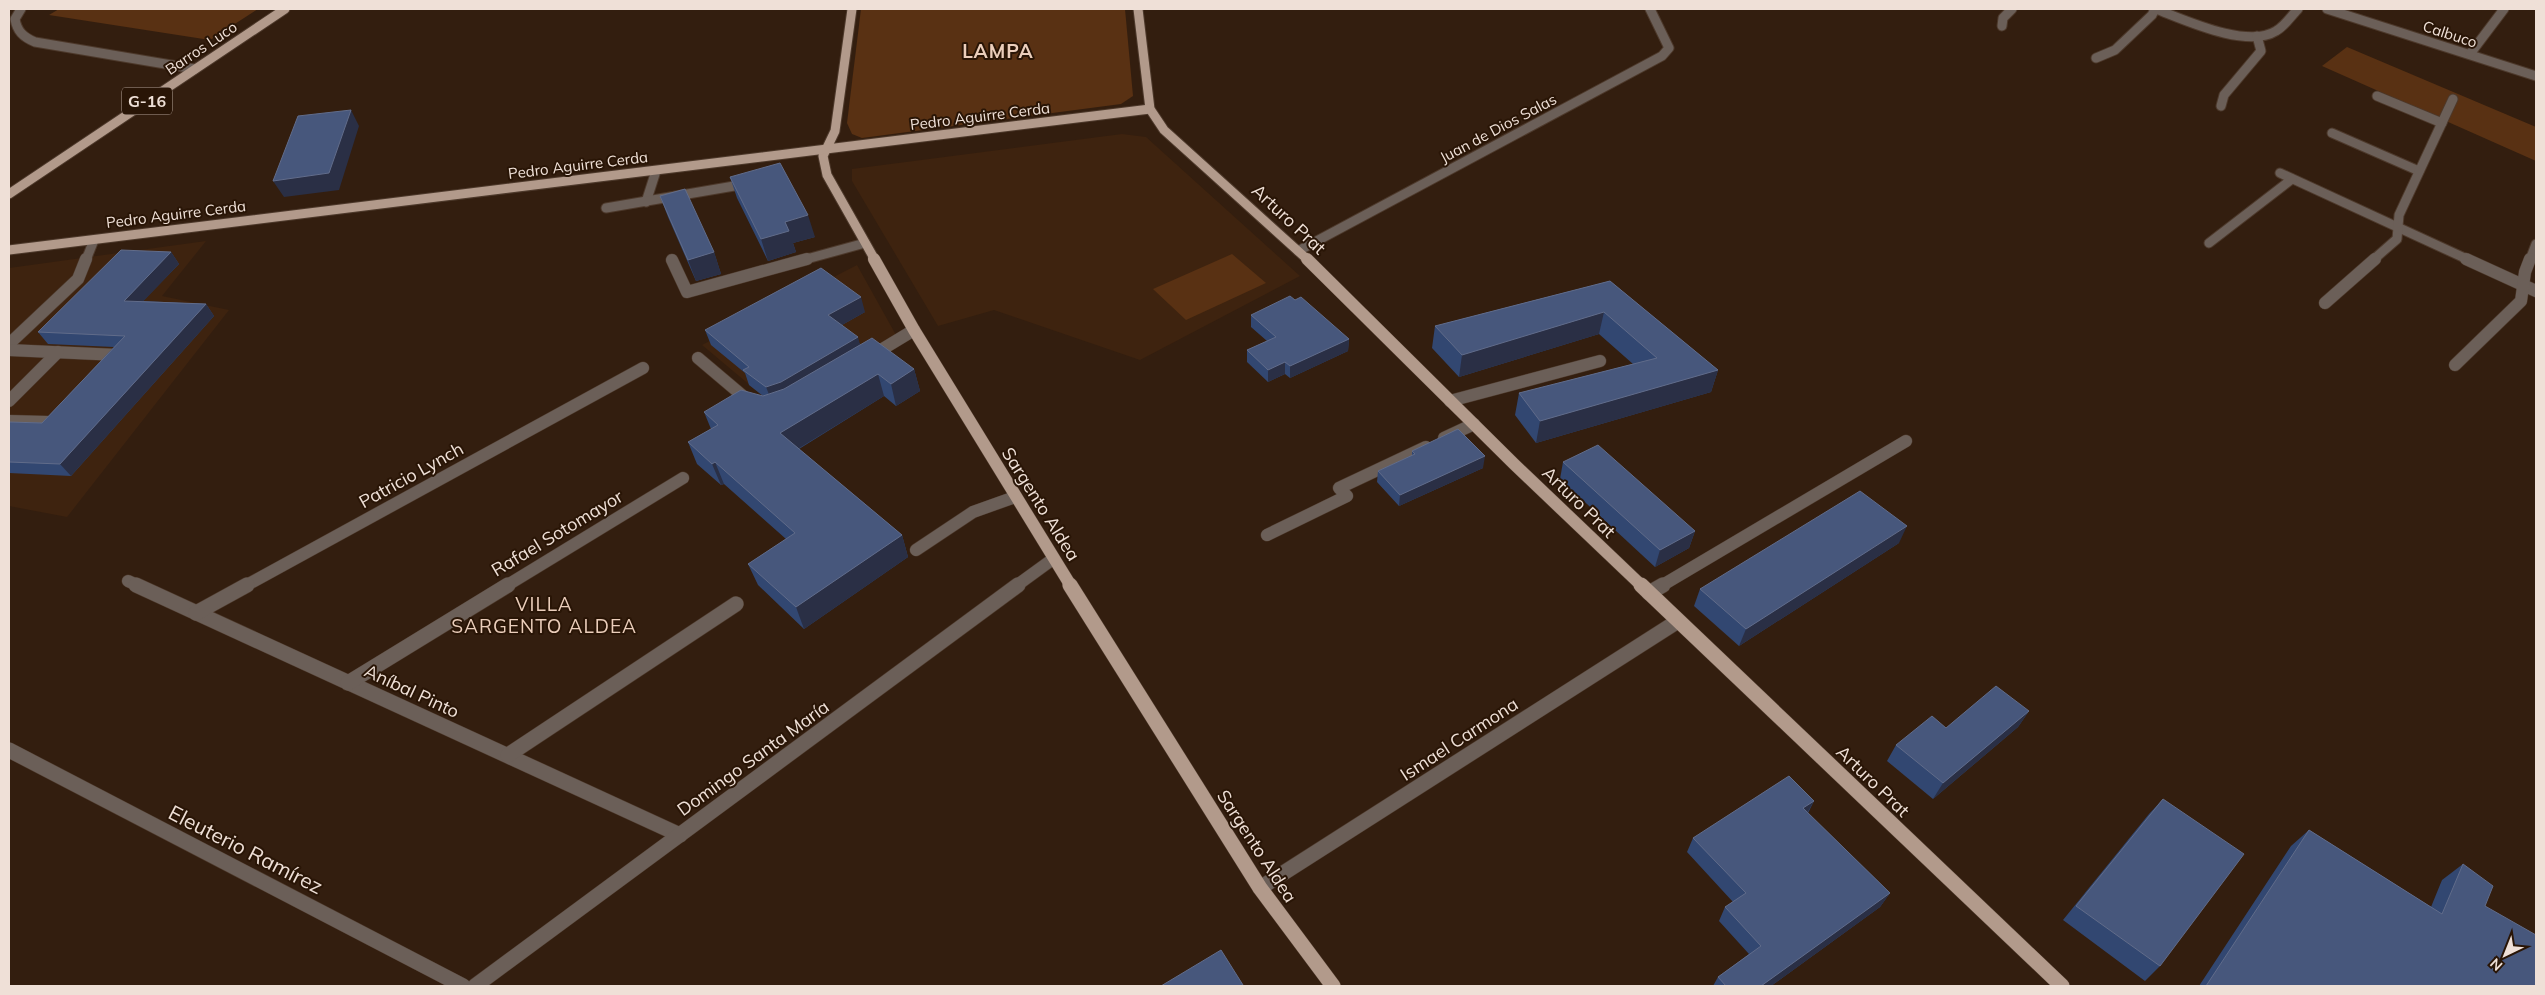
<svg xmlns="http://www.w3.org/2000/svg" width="2545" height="995" font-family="Mulish,sans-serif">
  <rect width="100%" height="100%" fill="#331e0f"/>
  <g fill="#3e230f">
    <polygon points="1122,134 1146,137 1300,276 1140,360 994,310 938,326 852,181 852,169"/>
    <polygon points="206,241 162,296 229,310 67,517 9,506 9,268"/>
    <polygon points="857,265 896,335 776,407 702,345"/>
  </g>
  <g fill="#593113">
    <polygon points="59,9 258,9 210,40 49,15"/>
    <polygon points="861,9 1125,9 1133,96 1121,104 862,138 852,134 847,123"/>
    <polygon points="2347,47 2536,127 2536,161 2322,66"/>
    <polygon points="1232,254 1266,283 1186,320 1153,289"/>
  </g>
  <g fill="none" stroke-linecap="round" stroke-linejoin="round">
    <defs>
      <g id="minor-far2">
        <path d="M 21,9 L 15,19 C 17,31 23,37 35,42 L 195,69"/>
        <path d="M 2156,9 C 2185,20 2247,49 2276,31 C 2285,26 2291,16 2298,9"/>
        <polyline points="2327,9 2536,76"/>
        <polyline points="2002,26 2003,18 2012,9"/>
        <polyline points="2470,54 2504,9"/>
        <polyline points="2096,58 2115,50 2152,15 2155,9"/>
        <polyline points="2377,96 2442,123"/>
        <polyline points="2221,106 2224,95 2261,51 2257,36"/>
        <polyline points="2332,133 2419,171"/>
        <polyline points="2280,173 2469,260"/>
        <polyline points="646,202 656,171"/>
        <polyline points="606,208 740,185"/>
        <polyline points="2209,243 2292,179"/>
        <polyline points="1298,251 1662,56 1669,48 1650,9"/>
        <polyline points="86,260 94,240"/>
        <polyline points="803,260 865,243"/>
        <polyline points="2373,260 2397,239 2399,215 2453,99"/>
        <polyline points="2530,260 2536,244"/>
      </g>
      <g id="minor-far1">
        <polyline points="2466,259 2536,291"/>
        <polyline points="672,260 687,292 807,259"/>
        <polyline points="2325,303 2375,259"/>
        <polyline points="9,344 78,279 86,259"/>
        <polyline points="9,350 118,355"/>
        <polyline points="871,356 914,330"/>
        <polyline points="698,358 750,402"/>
        <polyline points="2455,365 2521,301 2525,272 2530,259"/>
        <polyline points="9,401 58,352"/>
        <polyline points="1450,401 1600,361"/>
        <polyline points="9,421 48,422"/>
        <polyline points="1444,438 1474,424"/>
        <polyline points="1267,535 1347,496 1339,488 1426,447"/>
        <polyline points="916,550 973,512 1015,497"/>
        <polyline points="128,581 139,586"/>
        <polyline points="245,586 643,368"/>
        <polyline points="506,586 683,478"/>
        <polyline points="1016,586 1053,559"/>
        <polyline points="1661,586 1906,441"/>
      </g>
      <g id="minor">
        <polyline points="136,585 680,835"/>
        <polyline points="1649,593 1663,585"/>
        <polyline points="196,613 247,585"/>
        <polyline points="348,683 508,585"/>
        <polyline points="9,750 463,986"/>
        <polyline points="508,755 736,604"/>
        <polyline points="1260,888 1678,621"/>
        <polyline points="475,986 1018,585"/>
      </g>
      <g id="major-far2">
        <polyline points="852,9 835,131 823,156 827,175 875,260"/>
        <polyline points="1138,9 1150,109 1164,130 1308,260"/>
        <polyline points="9,194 285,9"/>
        <polyline points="9,250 1150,109"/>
      </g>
      <g id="major-far1">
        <polyline points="874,259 914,330 1071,586"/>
        <polyline points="1307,259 1514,464 1642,586"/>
      </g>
      <g id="major">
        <polyline points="1070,585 1260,888 1333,986"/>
        <polyline points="1641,585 2062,986"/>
      </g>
    </defs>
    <use href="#minor-far2" stroke="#4d392b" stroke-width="11"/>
    <use href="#minor-far1" stroke="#4d392b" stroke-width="13"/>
    <use href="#minor" stroke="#4d392b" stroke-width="16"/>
    <use href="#major-far2" stroke="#4d392b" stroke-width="11"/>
    <use href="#major-far1" stroke="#4d392b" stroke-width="13"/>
    <use href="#major" stroke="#4d392b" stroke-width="16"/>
    <use href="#minor-far2" stroke="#6b5f58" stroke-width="9"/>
    <use href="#minor-far1" stroke="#6b5f58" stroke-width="12"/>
    <use href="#minor" stroke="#6b5f58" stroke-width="15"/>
    <use href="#major-far2" stroke="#b29a8b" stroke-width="9"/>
    <use href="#major-far1" stroke="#b29a8b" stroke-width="12"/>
    <use href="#major" stroke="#b29a8b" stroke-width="15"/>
  </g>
  <g fill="#324771">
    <polygon points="730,177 815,237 793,243 796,252 768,261 737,198"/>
    <polygon points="660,196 714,252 721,274 696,281 668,217"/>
    <polygon points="171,252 179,264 143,301 206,304 214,316 71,476 9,473 9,422 42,423 114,347 48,344 38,332"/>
    <polygon points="1610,281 1718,370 1711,392 1536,443 1515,415 1519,393 1633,364 1599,334 1459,377 1432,348 1435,326"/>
    <polygon points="865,312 842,325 861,345 914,369 920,391 896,406 884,396 799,449 902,535 908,557 804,629 758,585 748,564 786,539 724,484 721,485 697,464 688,442 711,429 704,412 763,396 749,385 745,373 711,345 705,330"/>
    <polygon points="1251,315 1349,339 1348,351 1290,378 1285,374 1268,382 1247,362 1247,350 1267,341 1251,327"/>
    <polygon points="1412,451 1483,468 1399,506 1377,482 1378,471 1412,456"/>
    <polygon points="1563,462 1695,531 1689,548 1655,567 1560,479"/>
    <polygon points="1899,543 1739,646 1694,606 1700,589"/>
    <polygon points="2029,711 2018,727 1933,799 1887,761 1896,745 1946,728"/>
    <polygon points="2163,799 2160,966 2145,981 2063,920 2149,814"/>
    <polygon points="1814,801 1808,813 1890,893 1880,907 1771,986 1713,986 1718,977 1749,954 1719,921 1725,907 1733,902 1687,852 1693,838"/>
    <polygon points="2309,830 2431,907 2442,880 2463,864 2485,906 2536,986 2199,986 2291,846"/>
  </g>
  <g fill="#2a2f45">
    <polygon points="351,110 359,126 339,190 284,197 273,181"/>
    <polygon points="808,215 815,237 793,243 796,252 768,261 761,239 785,222"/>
    <polygon points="171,252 179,264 133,312 124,301"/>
    <polygon points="714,252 721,274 696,281 688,260"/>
    <polygon points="861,297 865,312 833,330 828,315"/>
    <polygon points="206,304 214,316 71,476 60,464"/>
    <polygon points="1604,312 1599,334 1459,377 1462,355"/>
    <polygon points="858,337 862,352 772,402 766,387"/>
    <polygon points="1349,339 1348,351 1290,378 1290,366"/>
    <polygon points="1285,362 1285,374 1268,382 1268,370"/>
    <polygon points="914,369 920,391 896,406 891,384"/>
    <polygon points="1718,370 1711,392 1536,443 1540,421"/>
    <polygon points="878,374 884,396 788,455 780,433"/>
    <polygon points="1485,456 1483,468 1399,506 1400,495"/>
    <polygon points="715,462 724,484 721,485 712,464"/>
    <polygon points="1907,526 1899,543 1739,646 1746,629"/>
    <polygon points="1695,531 1689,548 1655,567 1660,550"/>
    <polygon points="902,535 908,557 804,629 796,607"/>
    <polygon points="2029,711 2018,727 1933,799 1943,783"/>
    <polygon points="1814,801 1806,815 1803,808"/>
    <polygon points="1890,893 1880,907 1771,986 1761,986"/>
  </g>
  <g fill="#47577c" stroke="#616c8a">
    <polygon points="351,110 329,173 273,181 298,116"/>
    <polygon points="780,163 808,215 785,222 789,231 761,239 730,177"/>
    <polygon points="685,189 714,252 688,260 660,196"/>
    <polygon points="121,250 171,252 124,301 206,304 60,464 9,462 9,422 42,423 125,336 38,332"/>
    <polygon points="821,268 861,297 828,315 858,337 781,382 766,387 743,370 749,367 705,330"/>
    <polygon points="1610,281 1718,370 1540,421 1519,393 1657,358 1604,312 1462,355 1435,326"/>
    <polygon points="1290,296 1295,300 1301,297 1349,339 1290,366 1285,362 1268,370 1247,350 1276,337 1251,315"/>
    <polygon points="872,338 914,369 891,384 878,374 780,433 902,535 796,607 748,564 795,533 715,462 712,464 688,442 718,425 704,412 741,390 763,396 784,389"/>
    <polygon points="1458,429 1485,456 1400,495 1378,471 1415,454 1412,451"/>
    <polygon points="1598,445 1695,531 1660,550 1563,462"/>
    <polygon points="1860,491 1907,526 1746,629 1700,589"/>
    <polygon points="1996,686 2029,711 1943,783 1896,745 1932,716 1946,728"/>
    <polygon points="1789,776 1814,801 1803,808 1890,893 1761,986 1726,986 1718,977 1761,946 1725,907 1746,893 1693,838"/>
    <polygon points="2163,799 2244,854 2160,966 2076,906"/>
    <polygon points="2309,830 2442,914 2463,864 2493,886 2485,906 2536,935 2536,986 2206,986"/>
    <polygon points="1221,950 1243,985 1241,986 1161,986"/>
  </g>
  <g text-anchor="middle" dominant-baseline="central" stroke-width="4" stroke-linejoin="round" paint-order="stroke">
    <g font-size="15" fill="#efe0d7" stroke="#291506">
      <text transform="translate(2450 34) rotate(18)">Calbuco</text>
      <text transform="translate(201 48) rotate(-34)">Barros Luco</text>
      <text transform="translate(980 116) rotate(-7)">Pedro Aguirre Cerda</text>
      <text transform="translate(1498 128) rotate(-28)">Juan de Dios Salas</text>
      <text transform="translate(578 165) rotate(-7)">Pedro Aguirre Cerda</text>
      <text transform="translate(176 214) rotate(-7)">Pedro Aguirre Cerda</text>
    </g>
    <rect fill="#291506" stroke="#b4a398" stroke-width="1" x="122" y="87.5" width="50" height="27" rx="4"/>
    <g font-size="16" font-weight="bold" fill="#efe0d7">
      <text x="147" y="101">G-16</text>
    </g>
    <g font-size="18" fill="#efe0d7" stroke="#291506">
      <text transform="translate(1289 219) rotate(43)">Arturo Prat</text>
      <text transform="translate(411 475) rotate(-29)">Patricio Lynch</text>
      <text transform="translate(1579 502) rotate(44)">Arturo Prat</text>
      <text transform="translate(1041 504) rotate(58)">Sargento Aldea</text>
      <text transform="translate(557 533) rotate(-31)">Rafael Sotomayor</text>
      <text transform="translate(412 691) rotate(25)">Aníbal Pinto</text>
      <text transform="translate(1459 739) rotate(-33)">Ismael Carmona</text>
      <text transform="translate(753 758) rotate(-36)">Domingo Santa María</text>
      <text transform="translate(1873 781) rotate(44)">Arturo Prat</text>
      <text transform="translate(1257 846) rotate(57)">Sargento Aldea</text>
    </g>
    <g font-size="19" font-weight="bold" letter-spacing="1" fill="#ebcebb" stroke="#291506">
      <text x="998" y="51">LAMPA</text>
    </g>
    <g font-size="19" letter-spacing="1" fill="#ebcebb" stroke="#291506">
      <text x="544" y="604">VILLA<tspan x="544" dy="22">SARGENTO ALDEA</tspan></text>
    </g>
    <g font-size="21" fill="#efe0d7" stroke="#291506">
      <text transform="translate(246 849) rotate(27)">Eleuterio Ramírez</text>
    </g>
  </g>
  <rect width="2545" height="995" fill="none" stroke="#efe0d7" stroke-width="20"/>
  <g transform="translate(2505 955) rotate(223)" stroke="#291506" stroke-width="4" paint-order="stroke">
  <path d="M0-4L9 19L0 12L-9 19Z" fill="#efe0d7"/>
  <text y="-8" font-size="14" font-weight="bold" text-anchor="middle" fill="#efe0d7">N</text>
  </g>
</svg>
